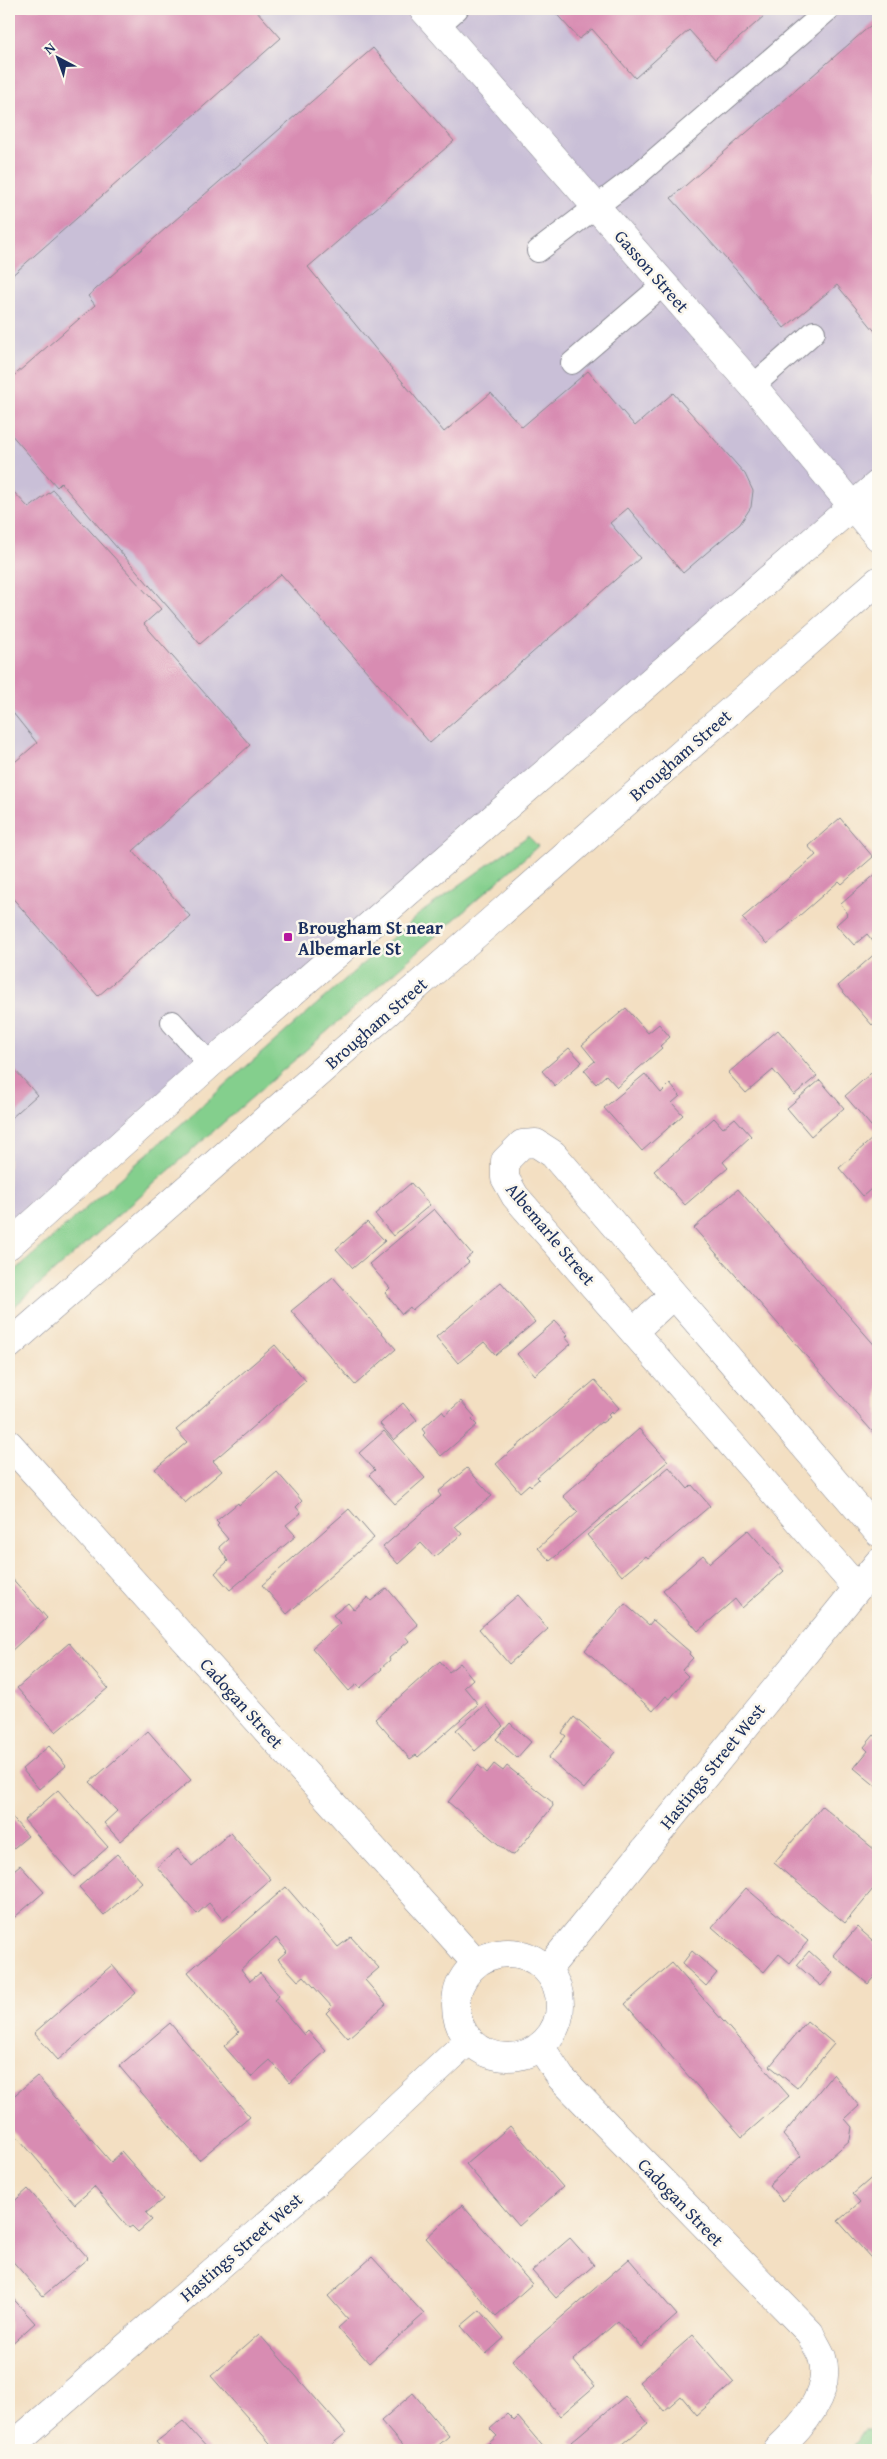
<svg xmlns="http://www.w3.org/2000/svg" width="887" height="2459" font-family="'Gentium Book Plus',serif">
  <rect width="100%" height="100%" fill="#fbf7ec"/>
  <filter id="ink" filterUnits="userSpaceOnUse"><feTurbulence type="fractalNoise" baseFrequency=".02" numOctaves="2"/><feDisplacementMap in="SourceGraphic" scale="10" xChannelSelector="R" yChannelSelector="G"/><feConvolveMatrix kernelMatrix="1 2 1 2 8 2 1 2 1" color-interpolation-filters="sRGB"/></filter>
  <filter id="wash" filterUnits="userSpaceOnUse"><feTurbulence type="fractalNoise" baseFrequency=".0096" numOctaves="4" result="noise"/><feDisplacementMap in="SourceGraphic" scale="20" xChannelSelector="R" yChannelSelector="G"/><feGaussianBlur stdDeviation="1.12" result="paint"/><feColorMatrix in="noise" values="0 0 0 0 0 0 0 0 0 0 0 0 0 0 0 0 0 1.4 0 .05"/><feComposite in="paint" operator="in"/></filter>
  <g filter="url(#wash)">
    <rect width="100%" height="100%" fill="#f3dfc2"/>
    <polygon fill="#c9bfd7" points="9,9 878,9 878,484 9,1245"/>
    <g fill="#84cf8d" stroke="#507f76">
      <polygon points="528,836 538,846 9,1311 9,1276 418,915"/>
      <polygon points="864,2430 878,2430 878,2450 851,2450"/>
    </g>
    <g id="blocks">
      <g fill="#d88cb2">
        <polygon points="9,9 255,9 281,38 9,278"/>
        <polygon points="552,9 772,9 715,59 689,30 635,78 592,29 579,39"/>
        <polygon points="878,19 878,335 837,285 784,328 736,270 671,198"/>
        <polygon points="373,48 454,141 308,267 444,432 491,393 522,427 588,371 635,426 673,393 745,474 753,491 751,507 740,524 683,573 628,508 610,523 640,558 430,743 281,574 200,644 61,483 57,487 9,432 9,380 95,305 88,296"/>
        <polygon points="9,487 29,508 53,490 161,609 144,624 250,745 133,851 190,916 98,996 9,894 9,767 37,743 9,708"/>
        <polygon points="840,818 873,857 842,884 839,881 767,944 742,918 816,855 808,846"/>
        <polygon points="878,872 878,943 876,945 867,934 854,945 836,925 848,914 841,904"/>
        <polygon points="878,951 878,1020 872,1025 838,986"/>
        <polygon points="626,1008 648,1033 659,1024 670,1037 660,1046 662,1048 617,1087 606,1075 596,1084 584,1070 595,1061 582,1045"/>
        <polygon points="778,1030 817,1076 794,1095 773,1070 746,1093 728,1073"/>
        <polygon points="569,1048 582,1062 555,1086 542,1071"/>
        <polygon points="9,1063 37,1095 9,1120"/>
        <polygon points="878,1067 878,1134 845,1096"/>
        <polygon points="645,1074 661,1093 670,1084 680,1096 672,1103 683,1115 642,1151 604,1108"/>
        <polygon points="820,1080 844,1108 811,1136 787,1108"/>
        <polygon points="714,1118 723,1128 735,1118 751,1136 723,1162 728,1168 685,1205 654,1171"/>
        <polygon points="873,1138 878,1144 878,1183 863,1196 839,1168"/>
        <polygon points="411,1183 430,1205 393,1236 375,1214"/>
        <polygon points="738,1189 878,1349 878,1438 694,1228"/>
        <polygon points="434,1209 472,1254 466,1259 469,1262 412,1310 410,1307 402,1314 385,1293 390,1288 369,1264"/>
        <polygon points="367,1222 385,1241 353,1268 336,1249"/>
        <polygon points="333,1277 396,1349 355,1385 291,1311"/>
        <polygon points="501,1282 535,1322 496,1355 484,1342 458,1363 436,1337"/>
        <polygon points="555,1321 568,1335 565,1337 571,1344 535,1375 517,1354"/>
        <polygon points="275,1345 306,1381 213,1461 222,1471 185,1503 155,1469 187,1442 176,1430"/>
        <polygon points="595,1380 619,1408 613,1413 612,1411 608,1415 610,1417 602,1423 601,1422 537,1477 539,1479 531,1486 529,1484 520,1492 496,1464"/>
        <polygon points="461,1401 475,1417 472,1420 477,1425 441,1456 423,1435 425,1433 422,1429 442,1411 445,1415"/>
        <polygon points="403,1403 417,1420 394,1440 380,1424"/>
        <polygon points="639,1429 668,1461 550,1561 538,1548 578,1512 563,1496"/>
        <polygon points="384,1431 425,1478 395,1504 369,1475 375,1470 359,1453"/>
        <polygon points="669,1467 688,1489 692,1485 710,1506 648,1558 646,1556 622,1576 587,1535"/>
        <polygon points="467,1468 492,1496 455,1526 462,1534 434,1557 421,1543 398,1564 383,1547 441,1496 438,1492"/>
        <polygon points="277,1472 302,1501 296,1507 301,1513 286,1525 296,1536 230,1590 215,1573 228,1561 219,1547 228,1539 217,1526 219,1524 216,1521 238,1503 239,1505"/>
        <polygon points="349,1509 374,1538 287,1614 262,1585"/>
        <polygon points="748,1530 784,1571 742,1608 735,1599 698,1631 663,1590 703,1555 710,1563"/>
        <polygon points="9,1575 47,1618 9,1653"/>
        <polygon points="387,1588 418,1625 405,1636 409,1641 389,1658 390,1660 381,1668 382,1669 360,1688 357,1684 349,1691 312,1648 340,1623 333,1615 348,1603 354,1610 368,1597 371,1601"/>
        <polygon points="518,1595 548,1629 509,1664 479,1629"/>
        <polygon points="625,1604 649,1625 653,1620 690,1652 689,1654 693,1658 682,1670 688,1676 670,1699 666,1696 653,1711 585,1650"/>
        <polygon points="69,1643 108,1688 56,1732 17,1688"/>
        <polygon points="440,1661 449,1672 460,1663 473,1679 464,1687 478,1704 418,1757 416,1755 410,1759 375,1719"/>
        <polygon points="485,1705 503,1726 475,1751 456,1730"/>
        <polygon points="574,1717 615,1752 584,1789 548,1758 566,1736 562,1733"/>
        <polygon points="510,1723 531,1742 517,1758 496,1739"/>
        <polygon points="148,1731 191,1780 120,1841 104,1823 117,1811 90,1782"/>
        <polygon points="874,1735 878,1738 878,1788 854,1768 868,1751 864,1747"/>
        <polygon points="49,1746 66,1766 39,1789 22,1769"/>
        <polygon points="494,1764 503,1771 507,1766 552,1802 553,1806 514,1855 510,1854 448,1802 478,1765 487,1773"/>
        <polygon points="58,1790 108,1847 74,1877 24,1820"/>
        <polygon points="822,1806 875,1850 878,1846 878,1883 845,1923 774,1863"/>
        <polygon points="9,1814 28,1836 9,1852"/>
        <polygon points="230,1833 271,1879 223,1920 209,1903 197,1914 157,1867 178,1849 192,1866"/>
        <polygon points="117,1854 142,1882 104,1915 79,1887"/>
        <polygon points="20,1865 44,1892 9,1922 9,1874"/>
        <polygon points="286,1887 338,1947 351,1937 379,1968 365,1980 386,2004 348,2038 326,2013 332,2007 304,1976 298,1981 278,1959 287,1951 276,1938 241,1969 250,1981 260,1973 279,1996 274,2000 304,2035 308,2031 326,2051 290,2083 270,2060 251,2077 224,2046 239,2032 188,1972"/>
        <polygon points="746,1888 808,1941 790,1963 779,1954 764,1972 712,1927"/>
        <polygon points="857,1927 878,1945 878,1972 868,1984 833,1955"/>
        <polygon points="692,1951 717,1973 706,1986 682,1964"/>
        <polygon points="809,1951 833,1973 821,1986 797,1965"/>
        <polygon points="672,1963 789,2096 742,2137 625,2004"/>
        <polygon points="112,1965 136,1993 58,2060 34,2033"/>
        <polygon points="807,2021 834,2044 797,2088 770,2066"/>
        <polygon points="170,2023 250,2117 199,2160 119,2066"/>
        <polygon points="833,2074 859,2106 845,2119 852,2127 850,2140 782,2201 769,2185 801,2156 783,2135"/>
        <polygon points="37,2076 111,2162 122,2152 163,2199 146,2213 152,2220 138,2232 132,2226 129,2228 94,2187 75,2204 9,2127 9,2100"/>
        <polygon points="510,2126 563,2187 519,2226 466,2164"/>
        <polygon points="876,2174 878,2176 878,2266 838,2221 860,2202 853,2194"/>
        <polygon points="28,2189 88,2258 43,2296 9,2257 9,2206"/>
        <polygon points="462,2205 532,2284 496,2316 426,2238"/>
        <polygon points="570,2238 594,2265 556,2298 532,2271"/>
        <polygon points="372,2257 424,2314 369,2363 338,2328 348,2319 328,2296"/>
        <polygon points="629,2259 677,2315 641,2347 618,2321 573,2360 595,2386 560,2416 512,2360"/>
        <polygon points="9,2294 35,2323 9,2346"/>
        <polygon points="480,2310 504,2338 486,2354 461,2326"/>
        <polygon points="259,2334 346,2433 325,2450 276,2450 211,2376"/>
        <polygon points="693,2335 734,2382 697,2415 681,2396 664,2411 639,2382"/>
        <polygon points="413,2393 449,2436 433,2450 406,2450 381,2421"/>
        <polygon points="625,2396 648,2423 617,2449 619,2450 578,2450 571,2442"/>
        <polygon points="507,2414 514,2421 518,2417 546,2450 481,2450 497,2436 490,2429"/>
        <polygon points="183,2421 209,2450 163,2450 156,2442"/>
      </g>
    </g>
  </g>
  <g filter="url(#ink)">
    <use href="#blocks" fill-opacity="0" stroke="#878790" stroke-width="1"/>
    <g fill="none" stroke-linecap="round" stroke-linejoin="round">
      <defs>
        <g id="lane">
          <polyline points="438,26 457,9"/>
          <polyline points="538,251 635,177 829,9"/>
          <polyline points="572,363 664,284"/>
          <polyline points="753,386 814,332"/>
          <polyline points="172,1022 210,1064"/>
        </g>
        <g id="street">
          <polyline points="634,1331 673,1295"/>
          <polyline points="9,1444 476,1963"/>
          <polyline points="857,1588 515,1196 505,1178 505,1161 522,1144 536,1143 553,1154 878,1532"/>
          <circle cx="508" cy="2005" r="52"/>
          <polyline points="547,1970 878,1563"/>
          <path d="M 540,2046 L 561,2078 L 810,2333 C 813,2341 819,2349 822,2357 C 833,2393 801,2428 777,2450"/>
          <polyline points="9,2449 332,2168 469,2040"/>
        </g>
        <polyline id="secondary" points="423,9 753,386 878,537"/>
        <g id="highway">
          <polyline points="9,1245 210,1064 878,484"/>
          <polyline points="9,1345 878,581"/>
        </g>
      </defs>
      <use href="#lane" stroke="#878790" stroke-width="24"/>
      <use href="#street" stroke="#878790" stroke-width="29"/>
      <use href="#secondary" stroke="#878790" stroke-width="29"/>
      <use href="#highway" stroke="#878790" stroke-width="29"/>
      <use href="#lane" stroke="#fff" stroke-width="22"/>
      <use href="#street" stroke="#fff" stroke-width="28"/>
      <use href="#secondary" stroke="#fff" stroke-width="28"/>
      <use href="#highway" stroke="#fff" stroke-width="28"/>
    </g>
  </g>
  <rect fill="#b5179e" stroke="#fbf7ec" stroke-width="2" x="283" y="932" width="10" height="10" rx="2.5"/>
  <g text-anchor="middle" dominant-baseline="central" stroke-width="5" stroke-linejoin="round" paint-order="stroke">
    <g font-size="18" fill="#1b2f5e" stroke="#fbf7ec">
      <text transform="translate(652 271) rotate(49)">Gasson Street</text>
      <text transform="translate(680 755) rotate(-41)">Brougham Street</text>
      <text transform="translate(376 1023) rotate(-41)">Brougham Street</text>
      <text transform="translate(551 1234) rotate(50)">Albemarle Street</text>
      <text transform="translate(242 1703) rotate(48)">Cadogan Street</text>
      <text transform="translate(712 1766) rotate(-51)">Hastings Street West</text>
      <text transform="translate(681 2202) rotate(46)">Cadogan Street</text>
      <text transform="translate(241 2247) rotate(-41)">Hastings Street West</text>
    </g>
    <g font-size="18" font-weight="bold" fill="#1b2f5e" stroke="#fbf7ec" text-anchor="start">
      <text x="298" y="927">Brougham St near<tspan x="298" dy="21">Albemarle St</tspan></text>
    </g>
  </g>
  <rect width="887" height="2459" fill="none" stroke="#fbf7ec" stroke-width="30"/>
  <g transform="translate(58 58) rotate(319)" stroke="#fbf7ec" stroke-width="4" paint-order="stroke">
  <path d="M0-4L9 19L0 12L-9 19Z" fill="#1b2f5e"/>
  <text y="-8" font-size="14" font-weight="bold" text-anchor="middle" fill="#1b2f5e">N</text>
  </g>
</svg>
